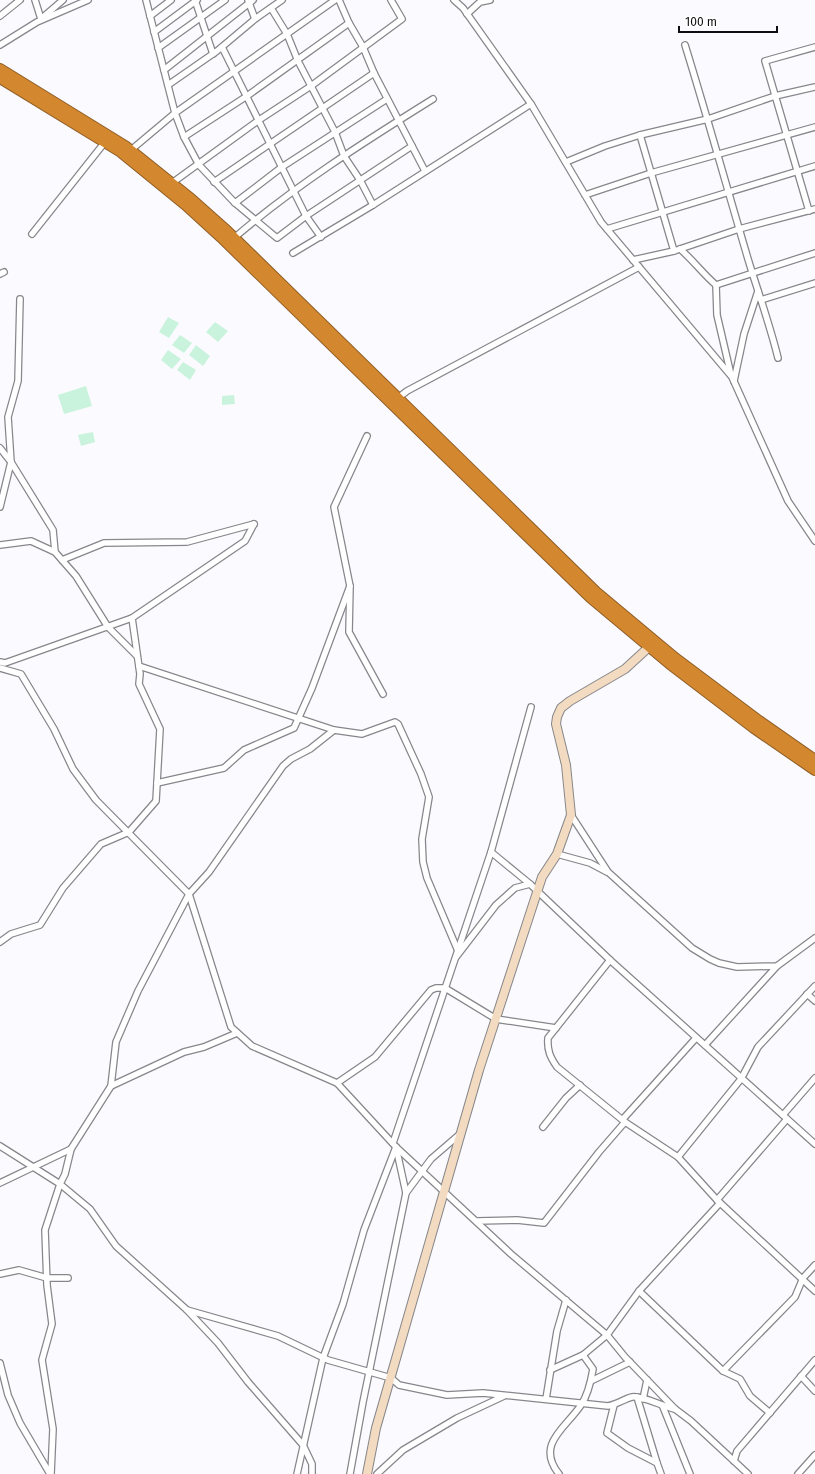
<svg xmlns="http://www.w3.org/2000/svg" width="815" height="1474" font-family="'Fira Sans',sans-serif">
  <rect width="100%" height="100%" fill="#fbfaff"/>
  <g fill="#caf3dd">
    <polygon points="168,317 179,323 169,338 159,332"/>
    <polygon points="215,322 228,331 218,342 206,332"/>
    <polygon points="180,335 192,343 184,353 172,345"/>
    <polygon points="196,345 210,356 203,366 189,355"/>
    <polygon points="168,350 181,359 172,369 161,360"/>
    <polygon points="183,362 196,370 190,380 177,370"/>
    <polygon points="86,386 92,406 64,414 58,395"/>
    <polygon points="234,395 235,404 222,405 222,396"/>
    <polygon points="93,432 95,442 81,446 78,435"/>
  </g>
  <g fill="none" stroke-linecap="round" stroke-linejoin="round">
    <defs>
      <g id="street">
        <polyline points="35,0 41,19"/>
        <polyline points="146,0 175,113 184,137 199,165 235,203 277,238 306,216 412,146"/>
        <polyline points="195,0 213,54"/>
        <polyline points="248,0 255,19"/>
        <polyline points="339,0 349,23 363,47 374,73 425,171"/>
        <polyline points="454,0 463,8 531,104 601,222 732,377 788,501 815,541"/>
        <polyline points="271,8 287,34 298,61 335,132 344,156 360,180 373,205"/>
        <polyline points="467,14 480,2 490,0"/>
        <polyline points="0,16 20,0"/>
        <polyline points="150,16 171,0"/>
        <polyline points="42,18 63,0"/>
        <polyline points="154,32 197,0"/>
        <polyline points="0,45 37,22 88,0"/>
        <path d="M 685,45 C 707,116 727,188 748,259 C 758,292 770,325 778,358"/>
        <polyline points="222,47 306,216 321,237"/>
        <polyline points="158,48 225,0"/>
        <polyline points="164,70 253,0"/>
        <polyline points="168,85 217,51 255,19 282,0"/>
        <polyline points="640,135 674,251"/>
        <polyline points="184,137 247,96 349,23"/>
        <polyline points="131,150 175,113 335,0"/>
        <polyline points="566,162 605,146 640,135 708,119 775,96 815,87"/>
        <polyline points="214,182 374,73"/>
        <polyline points="172,183 259,120 311,86 402,19 391,0"/>
        <polyline points="585,195 651,173 815,127"/>
        <polyline points="235,203 282,167 387,99"/>
        <polyline points="809,211 765,61 815,47"/>
        <polyline points="607,229 815,166"/>
        <polyline points="32,234 105,142"/>
        <path d="M 234,238 C 296,185 364,142 433,99"/>
        <path d="M 680,249 C 693,260 703,274 716,285 L 717,315 L 731,375"/>
        <polyline points="293,253 373,205 531,104"/>
        <polyline points="633,260 674,251 739,229 815,209"/>
        <polyline points="0,274 4,272"/>
        <polyline points="716,285 815,253"/>
        <polyline points="761,300 815,283"/>
        <polyline points="734,381 744,334 758,291"/>
        <polyline points="398,398 407,391 639,267"/>
        <polyline points="367,436 334,507 350,586 349,632 383,694"/>
        <polyline points="0,448 11,462 53,530 55,552"/>
        <polyline points="0,507 11,462 8,417 18,381 20,299"/>
        <polyline points="0,545 31,541 55,552 76,576 108,627 137,656"/>
        <polyline points="62,560 104,543 187,542 254,524"/>
        <polyline points="0,662 5,663 132,618"/>
        <polyline points="139,666 334,730"/>
        <polyline points="0,668 21,674 54,729 73,769 96,800 189,894 231,1027 252,1046 337,1083 396,1147 511,1254 607,1335 625,1357 675,1409 691,1421 748,1474"/>
        <polyline points="157,783 224,768 244,750 294,728 312,688 350,586"/>
        <polyline points="571,815 608,872 692,948 710,959 719,963 737,967 777,966 815,938"/>
        <polyline points="491,852 530,884"/>
        <polyline points="557,854 590,863 607,872"/>
        <polyline points="0,942 11,934 40,925 63,888 101,844 129,832 156,801 160,729 139,684 140,674 132,618 245,541 254,524"/>
        <path d="M 458,951 L 427,878 L 423,862 L 422,839 L 429,797 L 421,774 L 398,724 L 395,722 L 362,734 L 334,730 L 310,749 L 291,759 L 283,766 L 209,872 L 189,894 L 138,991 L 116,1042 L 111,1086 L 71,1149 L 65,1174 L 60,1184 L 90,1209 L 116,1246 L 187,1310 L 278,1336 L 328,1360 L 391,1378 L 399,1385 L 447,1395 L 483,1393 L 608,1406 C 618,1404 624,1399 632,1397 C 641,1395 664,1407 675,1409"/>
        <polyline points="456,957 496,905 515,888 530,884 610,960 815,1144"/>
        <path d="M 610,960 L 548,1038 C 547,1050 550,1057 557,1067 L 625,1122 L 678,1157 L 717,1200 L 815,1291"/>
        <polyline points="807,994 815,1001"/>
        <polyline points="705,1045 777,966"/>
        <polyline points="337,1083 375,1057 431,990 436,988 445,988 496,1019 556,1028"/>
        <polyline points="111,1086 184,1052 204,1047 237,1033"/>
        <polyline points="783,1115 815,1078"/>
        <polyline points="623,1119 696,1038"/>
        <polyline points="543,1127 566,1098 580,1085"/>
        <polyline points="393,1143 491,852 531,707"/>
        <polyline points="0,1146 60,1184 45,1230 47,1285 52,1324 42,1360 53,1429 51,1474"/>
        <polyline points="678,1157 741,1079 758,1047 815,986"/>
        <polyline points="0,1183 71,1149"/>
        <polyline points="406,1193 431,1159 460,1134"/>
        <polyline points="717,1200 787,1119"/>
        <polyline points="477,1221 517,1220 544,1223 599,1152 625,1122"/>
        <polyline points="0,1274 19,1270 47,1278 68,1278"/>
        <polyline points="639,1291 723,1371 740,1379 750,1396 770,1413"/>
        <polyline points="187,1310 218,1343 248,1382 303,1445 312,1464 312,1474"/>
        <polyline points="0,1363 8,1395 20,1423 50,1474"/>
        <polyline points="550,1370 583,1355 607,1335 639,1291 720,1203"/>
        <polyline points="723,1371 795,1297 803,1278 815,1265"/>
        <polyline points="801,1376 815,1391"/>
        <polyline points="591,1381 630,1362"/>
        <polyline points="637,1397 657,1463"/>
        <polyline points="546,1399 557,1331 566,1300"/>
        <polyline points="643,1399 647,1380"/>
        <polyline points="614,1405 607,1433 628,1448 657,1463 661,1474"/>
        <polyline points="663,1407 690,1474"/>
        <polyline points="734,1461 737,1451 815,1360"/>
        <polyline points="297,1474 323,1358 343,1304 364,1230 396,1147"/>
        <polyline points="350,1474 363,1402 406,1193 396,1147"/>
        <polyline points="377,1474 403,1450 457,1418 504,1396"/>
        <path d="M 559,1474 C 535,1444 566,1428 581,1405 C 588,1395 591,1381 593,1369 L 583,1355"/>
        <polyline points="798,1474 815,1455"/>
      </g>
      <polyline id="secondary" points="367,1474 376,1428 479,1070 542,877 557,854 571,815 566,765 556,724 557,717 561,708 570,701 625,669 649,647"/>
      <g id="highway">
        <polyline points="0,69 125,146 191,199 227,231 596,592 675,658 759,721 815,760"/>
        <polyline points="0,78 121,152 186,205 221,237 591,598 670,664 754,728 815,770"/>
      </g>
    </defs>
    <use href="#street" stroke="#87878b" stroke-width="8"/>
    <use href="#secondary" stroke="#87878b" stroke-width="10"/>
    <use href="#highway" stroke="#8e5d25" stroke-width="12"/>
    <use href="#street" stroke="#fff" stroke-width="5.5"/>
    <use href="#secondary" stroke="#f2dbc1" stroke-width="8"/>
    <use href="#highway" stroke="#d38830" stroke-width="10"/>
  </g>
  <path d="M679 26v6h98v-6" fill="none" stroke="#0e0e10" stroke-width="2"/>
  <text x="685" y="26" font-size="12" fill="#0e0e10" stroke="#ffffff" stroke-width="3" paint-order="stroke">100 m</text>
</svg>
